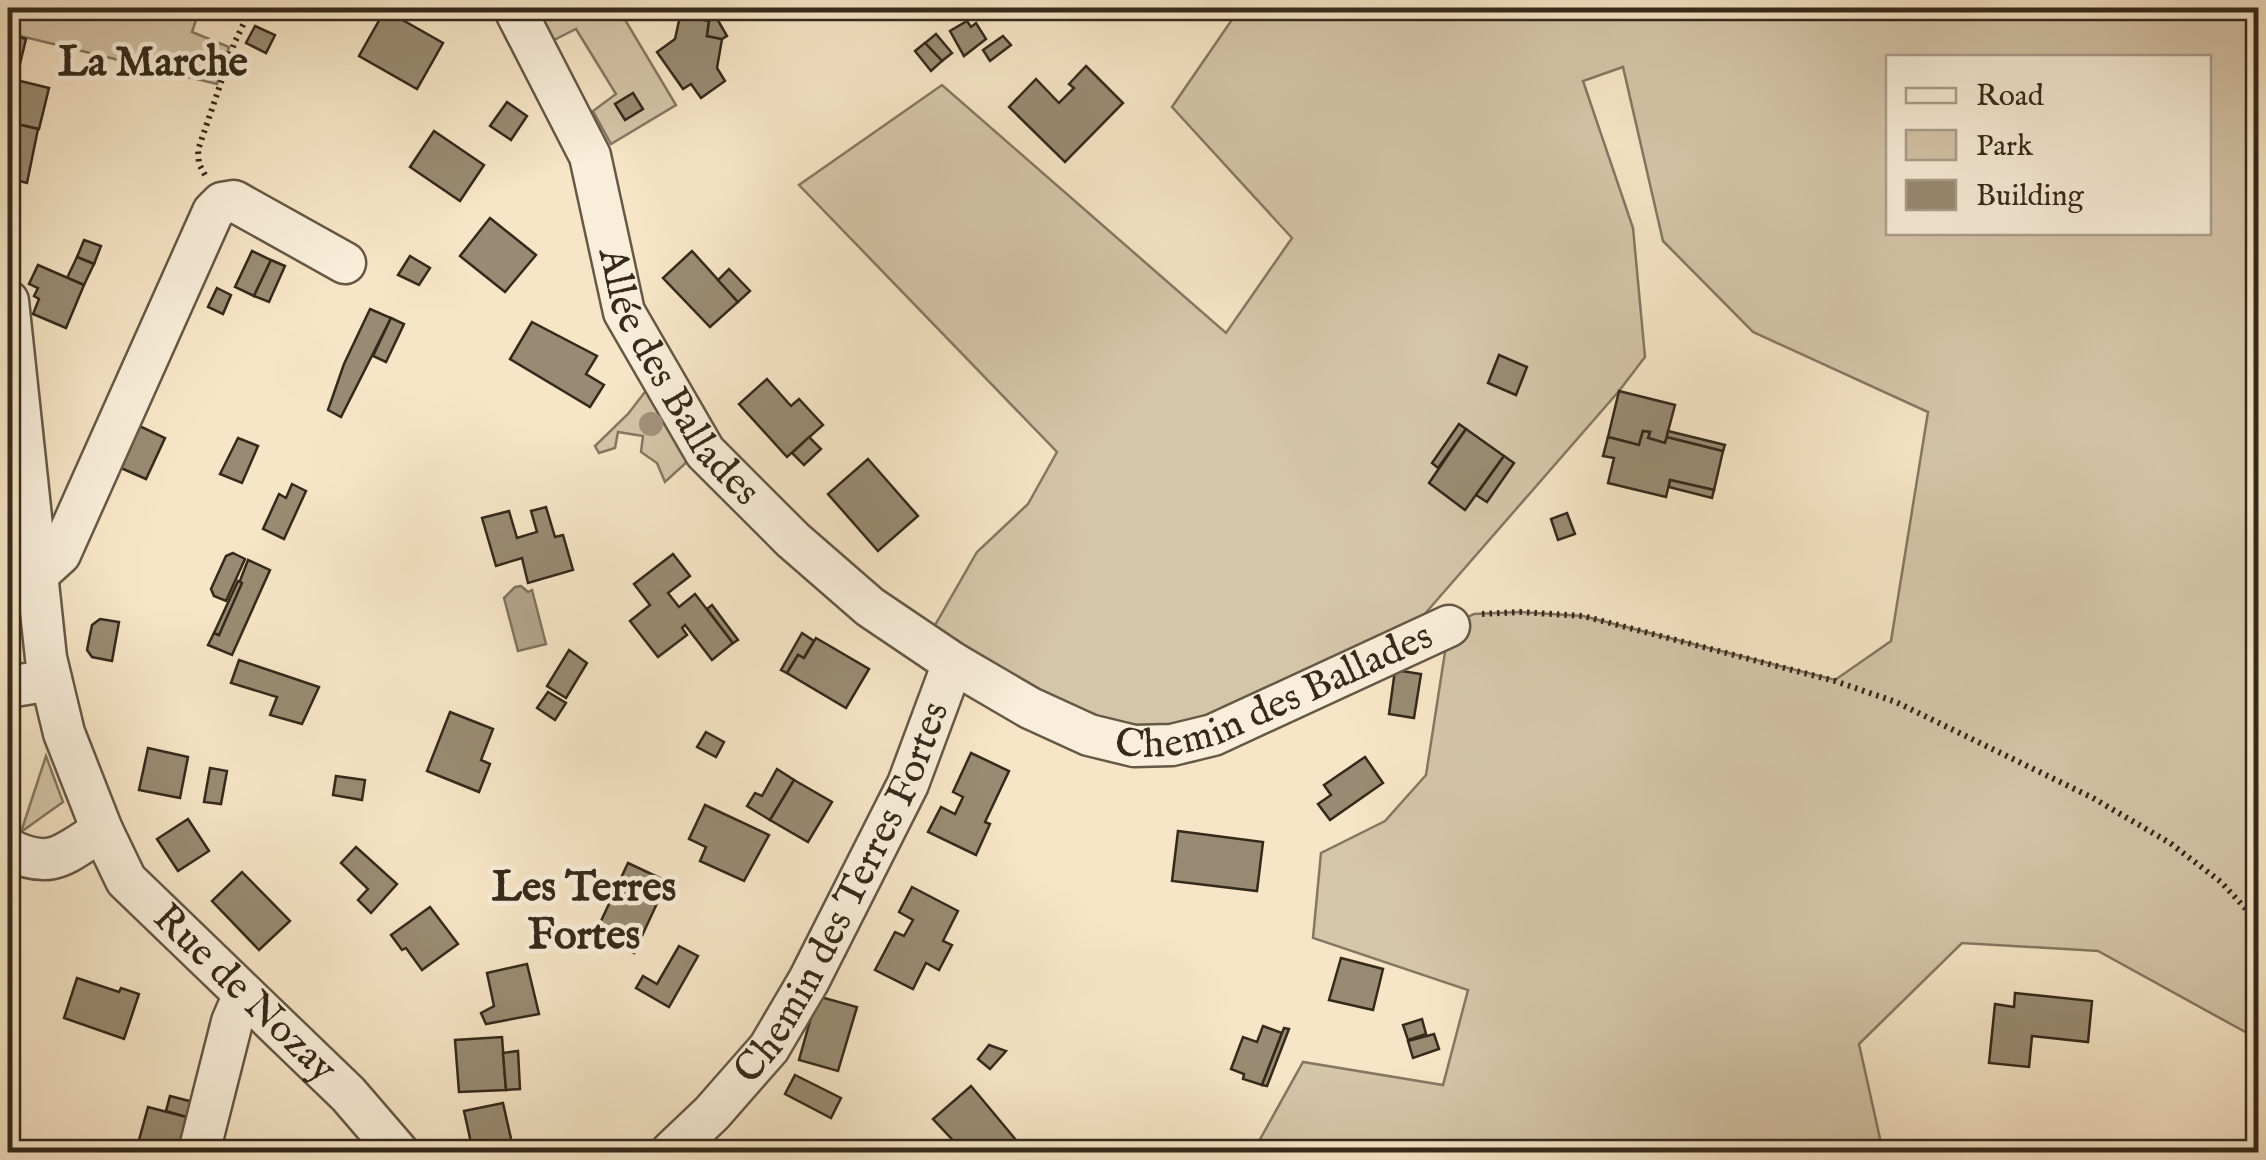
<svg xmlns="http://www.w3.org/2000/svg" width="2266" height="1160" font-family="'IM FELL English',serif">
  <rect width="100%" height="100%" fill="#f6e5c6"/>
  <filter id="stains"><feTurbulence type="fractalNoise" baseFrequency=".002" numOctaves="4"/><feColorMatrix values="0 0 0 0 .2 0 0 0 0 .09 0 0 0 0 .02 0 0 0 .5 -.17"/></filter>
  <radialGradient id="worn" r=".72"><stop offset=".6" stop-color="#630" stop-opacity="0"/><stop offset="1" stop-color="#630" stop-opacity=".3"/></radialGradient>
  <g fill="#d5c5a9" stroke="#857762" stroke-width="2.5" fill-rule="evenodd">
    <polygon points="8,8 200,8 192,32 229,47 217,84 8,33"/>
    <polygon points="544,8 618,8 676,105 611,144 593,111 616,94 576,29 554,40 543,23"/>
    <path d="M 1240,8 L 2258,8 L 2258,1039 L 2098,951 L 1962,943 L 1859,1044 L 1883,1152 L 1253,1152 L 1303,1062 L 1443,1085 L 1468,990 L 1313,938 L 1321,853 L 1385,821 L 1426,775 L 1449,626 L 1474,614 L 1520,612 L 1583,616 L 1835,680 L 1891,641 L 1928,412 L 1753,332 L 1663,241 L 1623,67 L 1583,81 L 1633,228 L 1645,357 L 1619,391 L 1416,624 L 1195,723 C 1183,726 1169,731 1157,731 C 1086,729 991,668 934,627 L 977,552 L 1028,504 L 1057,452 L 799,185 L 942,85 L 1226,333 L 1292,238 L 1172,107 ZM 1888,58 L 2208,58 L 2208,232 L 1888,232 Z"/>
    <polygon points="648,388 689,460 665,482 657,463 641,452 643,436 618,432 615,448 599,453 595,446 628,414"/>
    <polygon points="46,756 63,802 21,832"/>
  </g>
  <polygon fill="#b4a58c" stroke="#81735e" stroke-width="2.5" points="521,586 528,592 532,590 546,644 518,651 504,598 515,587"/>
  <g fill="#998b73" stroke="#35291a" stroke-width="2.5">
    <polygon points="385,10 443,43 417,89 359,56"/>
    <polygon points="680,16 709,21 707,36 722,39 717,68 725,81 701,98 691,84 683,89 657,52 675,39"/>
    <polygon points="716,17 727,36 722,39 707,36 709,21"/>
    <polygon points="967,21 971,27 976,23 986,39 964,56 950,31"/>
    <polygon points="255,26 275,35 266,53 246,43"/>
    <polygon points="8,33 26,39 16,80 8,78"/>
    <polygon points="936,34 952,53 942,61 925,43"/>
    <polygon points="1003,36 1011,45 990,61 983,50"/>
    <polygon points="925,43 942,61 931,71 915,51"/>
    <polygon points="1086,66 1123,103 1065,162 1009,107 1036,79 1059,103 1074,88 1069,84"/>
    <polygon points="8,78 49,88 39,129 8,122"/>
    <polygon points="633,93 643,109 625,120 615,104"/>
    <polygon points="507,102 527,116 511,140 490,126"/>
    <polygon points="8,122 38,129 27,183 8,178"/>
    <polygon points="434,131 484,165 460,201 410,167"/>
    <polygon points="490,218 536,255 505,292 460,256"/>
    <polygon points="84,240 101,246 94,264 77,257"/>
    <polygon points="252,251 271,260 254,296 235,287"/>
    <polygon points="692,251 738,302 710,327 663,278"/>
    <polygon points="410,256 430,268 419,285 398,275"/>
    <polygon points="77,257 94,264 84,285 67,278"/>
    <polygon points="271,260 285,266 269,302 254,296"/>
    <polygon points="38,265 84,285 66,328 33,314 39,299 34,296 38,288 29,284"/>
    <polygon points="729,269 750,291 738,302 718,280"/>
    <polygon points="217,288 231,295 223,314 208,307"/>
    <polygon points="370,309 391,318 341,417 328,410 344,364"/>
    <polygon points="391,318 404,324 386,362 373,356"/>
    <polygon points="532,322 597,356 586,374 604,385 590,407 510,359"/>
    <polygon points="1499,355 1527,367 1516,395 1488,383"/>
    <polygon points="767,379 791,406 799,399 823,425 787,457 739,404"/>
    <polygon points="1619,391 1675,405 1665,443 1648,438 1650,432 1643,431 1639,445 1608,437"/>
    <polygon points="131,422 165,438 146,479 112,464"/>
    <polygon points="1459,424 1466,429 1438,468 1432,463"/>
    <polygon points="1466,429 1504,456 1465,510 1429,483"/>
    <polygon points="1643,431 1650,432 1648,438 1665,443 1667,437 1723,451 1714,490 1670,480 1666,497 1608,483 1614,458 1603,456 1608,437 1639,445"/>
    <polygon points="1668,431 1725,445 1723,451 1667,437"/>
    <polygon points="809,437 821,449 804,465 792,453"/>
    <polygon points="238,438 258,446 242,483 220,474"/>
    <polygon points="1504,456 1514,463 1487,502 1476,495"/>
    <polygon points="868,459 918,516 878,551 828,494"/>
    <polygon points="1670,480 1714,490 1712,498 1669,487"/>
    <polygon points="292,484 306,491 284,539 263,529 279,494 286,498"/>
    <polygon points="546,507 555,537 563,535 573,570 528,583 522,558 496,566 482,518 509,511 517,538 537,532 531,511"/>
    <polygon points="1567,513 1575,534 1558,540 1551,519"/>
    <polygon points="233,553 245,559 226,601 214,596 211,589 226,556"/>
    <polygon points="673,554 690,576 668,593 679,607 695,594 733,643 712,660 685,625 682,628 687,635 658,657 630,621 650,605 634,584"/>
    <polygon points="248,560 270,570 232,655 208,645 214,633 219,635"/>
    <polygon points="238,581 242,583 219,635 214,633"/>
    <polygon points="712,605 738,640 733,643 707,609"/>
    <polygon points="100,619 119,622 112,661 92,657 87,650 92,625"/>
    <polygon points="802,633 814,641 804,658 798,655 787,673 781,670"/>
    <polygon points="816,638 869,669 846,708 787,673 798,655 804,658"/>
    <polygon points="569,650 587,663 566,698 547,686"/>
    <polygon points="239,660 319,687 302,724 270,715 277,697 231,683"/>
    <polygon points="1395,670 1421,674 1414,718 1389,714"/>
    <polygon points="548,692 566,703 555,720 537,708"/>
    <polygon points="450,712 493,729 481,760 490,764 479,792 427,771"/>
    <polygon points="706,732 724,742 716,757 697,747"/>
    <polygon points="148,748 188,757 180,798 139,790"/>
    <polygon points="971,753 1009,771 985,822 990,824 976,855 928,832 941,807 955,814 963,797 953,792"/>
    <polygon points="1365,757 1383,783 1330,820 1318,804 1331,795 1324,785"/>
    <polygon points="210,768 227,771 221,804 204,802"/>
    <polygon points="777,769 794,780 770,820 747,806 755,793 762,796"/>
    <polygon points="336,776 365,780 362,800 333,795"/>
    <polygon points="794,780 832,802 808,842 770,820"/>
    <polygon points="705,805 769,835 744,881 700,861 706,847 689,839"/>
    <polygon points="188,819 209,851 178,871 157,839"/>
    <polygon points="1178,831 1263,842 1257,891 1172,881"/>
    <polygon points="356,847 397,884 371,913 358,900 368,889 341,863"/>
    <polygon points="628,863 662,879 656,894 660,897 634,953 595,934"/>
    <polygon points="242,872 290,921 259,950 212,901"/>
    <polygon points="912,887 958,911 943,941 952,945 939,970 926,963 913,989 875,970 895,932 904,936 913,920 899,912"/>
    <polygon points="430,907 458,944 422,970 406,948 402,950 391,935"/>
    <polygon points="679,946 698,956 669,1007 636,988 643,976 657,984"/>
    <polygon points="1341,958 1383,969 1373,1010 1329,1000"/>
    <polygon points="527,964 539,1014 486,1024 481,1013 494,1006 487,973"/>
    <polygon points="77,978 119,992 121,988 139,994 124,1039 64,1018"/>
    <polygon points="2015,993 2092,1001 2088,1042 2032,1036 2029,1067 1989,1063 1995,1004 2014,1007"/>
    <polygon points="817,996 857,1007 838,1071 799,1060"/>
    <polygon points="1422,1019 1426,1034 1408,1040 1403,1025"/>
    <polygon points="1263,1026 1282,1033 1262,1085 1243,1079 1244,1074 1231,1069 1243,1037 1257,1042"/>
    <polygon points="1284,1028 1289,1029 1267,1086 1262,1085"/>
    <polygon points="1434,1034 1439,1049 1413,1058 1408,1041"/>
    <polygon points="502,1037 506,1090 459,1092 455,1040"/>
    <polygon points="989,1045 1006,1051 990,1069 978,1059"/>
    <polygon points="518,1051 520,1089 506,1090 503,1053"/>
    <polygon points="795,1075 841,1098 831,1118 785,1094"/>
    <polygon points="971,1086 1021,1146 1013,1152 964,1152 933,1119"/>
    <polygon points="170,1096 201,1104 196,1120 166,1111"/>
    <polygon points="503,1103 514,1152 473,1152 464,1111"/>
    <polygon points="148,1107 198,1120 186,1152 139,1140"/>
  </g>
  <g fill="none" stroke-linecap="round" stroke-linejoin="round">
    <defs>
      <g id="minor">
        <path id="s1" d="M 514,8 L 590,156 L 624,312 L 705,452 L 793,540 L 870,607 L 953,663 L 1030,708 L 1089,735 L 1134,746 L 1172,745 L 1213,735 L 1449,626"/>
        <path id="s2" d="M 8,301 L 46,658 L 64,733 L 102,830 L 126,880 L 348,1094 L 398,1152"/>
        <polyline points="38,574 60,554 213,212 222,203 234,201 345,263"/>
        <polyline points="8,687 51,680"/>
        <path d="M 8,849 C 52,871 64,854 102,830"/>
        <polyline points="199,1152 232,1022 244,994"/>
        <path id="s3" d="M 671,1152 L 712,1113 L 769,1048 L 809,980 L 908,784 L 953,663"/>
      </g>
    </defs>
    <use href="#minor" stroke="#655845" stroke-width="45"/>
    <g stroke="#35291a" stroke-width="6" stroke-dasharray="2.5 5" stroke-linecap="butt">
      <polyline points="205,175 199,164 198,150 234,44 251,8"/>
      <polyline points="1482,614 1520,612 1583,616 1835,681 1896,702 2093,798 2170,843 2221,882 2258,922"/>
    </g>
    <use href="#minor" stroke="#f9eeda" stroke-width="40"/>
  </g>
  <circle fill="#a2937b" cx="651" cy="424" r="12"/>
  <g text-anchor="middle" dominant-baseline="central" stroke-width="9" stroke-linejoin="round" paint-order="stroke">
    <g font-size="40" fill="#35291a" stroke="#f9eeda">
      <text stroke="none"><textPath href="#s1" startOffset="408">Allée des Ballades</textPath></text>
      <text stroke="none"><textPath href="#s1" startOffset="1165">Chemin des Ballades</textPath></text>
      <text stroke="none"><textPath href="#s3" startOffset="315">Chemin des Terres Fortes</textPath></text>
      <text stroke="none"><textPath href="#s2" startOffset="760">Rue de Nozay</textPath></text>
    </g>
    <g font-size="42" font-weight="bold" fill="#35291a" stroke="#f9eeda">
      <text x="153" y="63">La Marche</text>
      <text x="584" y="888">Les Terres<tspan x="584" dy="48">Fortes</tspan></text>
    </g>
  </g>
  <rect width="2266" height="1160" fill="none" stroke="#f6e5c6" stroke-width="40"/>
  <rect x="10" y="10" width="2246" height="1140" fill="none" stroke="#35291a" stroke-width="5"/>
  <rect x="20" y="20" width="2226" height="1120" fill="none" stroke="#35291a" stroke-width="2.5"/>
  <rect x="1886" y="55" width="325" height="180" fill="#f9eeda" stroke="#ab9f8d" stroke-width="2.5"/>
  <rect x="1906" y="88" width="50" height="15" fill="#f9eeda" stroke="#ab9f8d" stroke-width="2.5"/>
  <text x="1976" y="105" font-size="30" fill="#35291a">Road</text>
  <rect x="1906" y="130" width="50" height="30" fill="#d5c5a9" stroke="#ab9f8d" stroke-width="2.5"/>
  <text x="1976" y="155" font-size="30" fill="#35291a">Park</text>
  <rect x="1906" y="180" width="50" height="30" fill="#998b73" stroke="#ab9f8d" stroke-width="2.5"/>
  <text x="1976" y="205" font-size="30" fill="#35291a">Building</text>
  <rect width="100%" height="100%" filter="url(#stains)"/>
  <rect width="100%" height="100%" fill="url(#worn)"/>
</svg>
